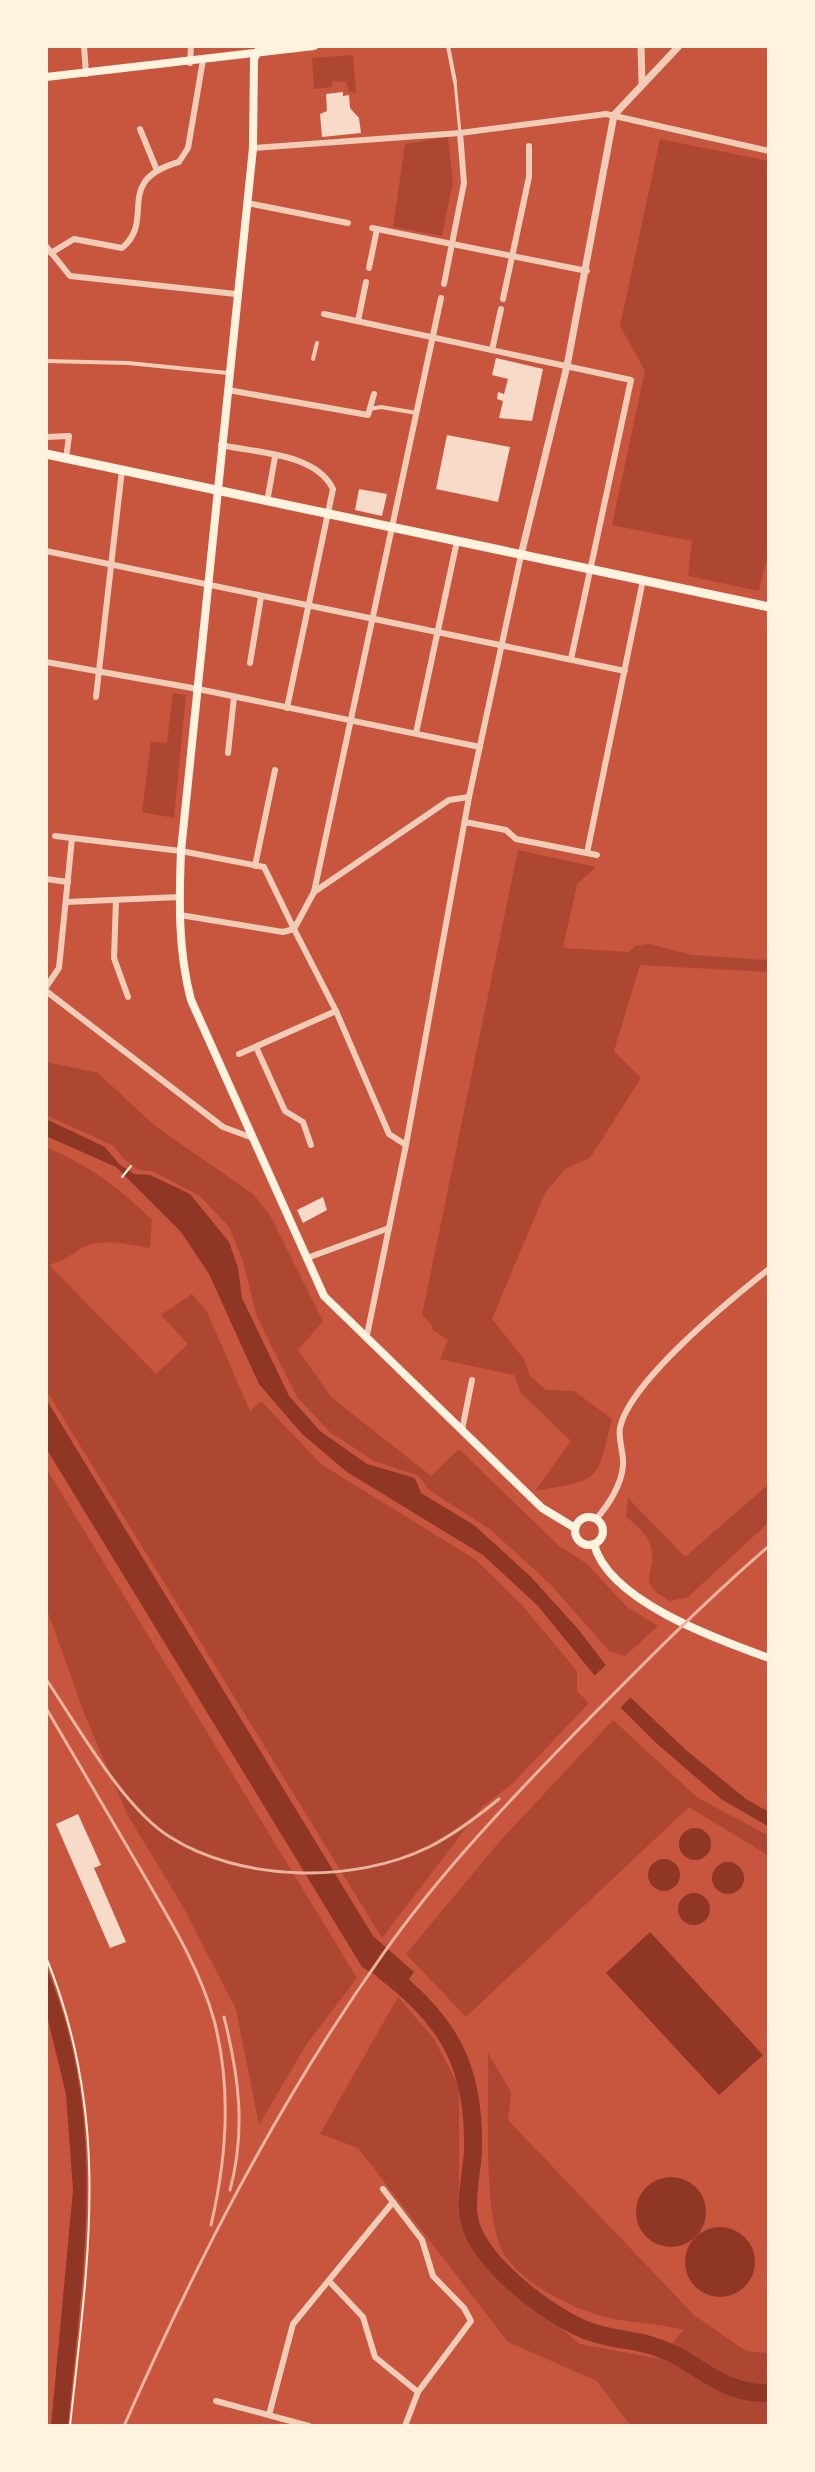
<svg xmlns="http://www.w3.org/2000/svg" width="815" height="2472" font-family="'Noto Serif',serif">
  <rect width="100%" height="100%" fill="#c8553d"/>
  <g fill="#ae4732">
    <polygon points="353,55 356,93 349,92 346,82 332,81 332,87 314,89 312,58"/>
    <polygon points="448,137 453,182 442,236 393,227 405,144"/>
    <polygon points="660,139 769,161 769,563 765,563 759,591 688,576 692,541 612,525 645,371 620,326"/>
    <polygon points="173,693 186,695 174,818 142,812 151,742 167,743"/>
    <path d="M 518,850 L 596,867 L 577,884 L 563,948 L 629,952 L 635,946 L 649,944 L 692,955 L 769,960 L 769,972 L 640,965 L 614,1051 L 641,1078 L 590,1158 L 565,1169 L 545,1193 L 492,1319 L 524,1359 L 530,1376 L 546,1390 L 574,1391 L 612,1419 C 596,1484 601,1479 535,1491 L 571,1441 L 521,1393 L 514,1375 L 440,1359 L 448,1340 L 433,1330 L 431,1324 L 422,1315 Z"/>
    <polygon points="46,1062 98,1073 155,1126 253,1194 270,1215 323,1321 298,1350 331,1397 431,1476 459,1449 558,1545 586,1563 627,1607 658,1626 625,1656 609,1651 552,1586 491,1530 429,1490 419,1476 374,1461 330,1432 297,1397 257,1317 243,1261 229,1227 200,1196 152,1171 139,1170 123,1158 114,1146 46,1115"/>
    <path d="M 46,1147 C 86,1164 122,1189 152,1220 L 150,1248 C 130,1245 104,1237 84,1247 C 71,1254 64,1261 49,1265 L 156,1374 L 188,1344 L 161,1315 L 192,1294 L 207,1312 L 250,1411 L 260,1402 L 264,1404 L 321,1464 L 476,1560 L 522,1605 L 577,1671 L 577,1691 L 589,1703 L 512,1784 L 482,1807 L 382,1938 L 46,1390 Z"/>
    <polygon points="46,1468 357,1978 306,2045 259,2125 236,2009 182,1905 127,1814 84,1713 46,1607"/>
    <path d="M 769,1484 L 769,1522 L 688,1597 L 670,1601 C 633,1581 658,1574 651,1547 C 648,1534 635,1525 626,1516 L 628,1498 L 685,1557 Z"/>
    <polygon points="613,1720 698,1798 769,1836 769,1856 689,1807 466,2017 406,1954 500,1841"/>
    <path d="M 398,1997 L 434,2039 L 459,2087 L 459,2206 L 462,2228 L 482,2263 L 580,2344 L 660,2359 L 683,2330 C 658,2323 630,2323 605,2317 C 572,2309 515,2280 501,2248 C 483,2208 489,2100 488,2053 L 511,2092 L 508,2120 L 694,2315 L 746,2351 L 769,2353 L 769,2426 L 631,2426 L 597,2381 L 508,2342 L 358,2148 L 320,2134 Z"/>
  </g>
  <g fill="#8f3625">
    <polygon points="46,1119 105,1147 119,1164 134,1174 150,1175 190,1194 229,1242 238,1268 242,1298 289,1396 320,1431 367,1464 415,1478 421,1493 474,1525 530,1576 578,1629 631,1698 686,1750 746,1799 769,1812 769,1827 721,1799 655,1742 621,1708 538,1606 483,1555 347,1472 302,1434 259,1384 209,1274 181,1232 116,1167 46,1136"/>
    <polygon points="46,1399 373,1936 414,1972 401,1990 362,1967 46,1448"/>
    <circle cx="695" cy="1844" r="16"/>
    <circle cx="664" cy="1875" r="16"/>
    <circle cx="728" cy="1878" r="16"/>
    <circle cx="694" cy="1909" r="16"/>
    <polygon points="650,1932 763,2055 719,2095 606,1973"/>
    <path d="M 46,1966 C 110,2121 83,2266 68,2426 L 51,2426 L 73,2190 L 66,2094 L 46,2012 Z"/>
    <circle cx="671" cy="2212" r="35"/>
    <circle cx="720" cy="2262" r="35"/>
  </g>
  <polygon fill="#c8553d" points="609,1662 633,1695 618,1710 592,1678"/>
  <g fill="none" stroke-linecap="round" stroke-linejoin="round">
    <path stroke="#8f3625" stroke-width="18" d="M 384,1971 C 450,2021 475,2068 473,2151 C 472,2172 465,2197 469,2218 C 476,2260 545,2313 583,2329 C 605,2339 630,2339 653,2346 C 700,2360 713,2393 769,2393"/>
  </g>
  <g fill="#f7dbc8">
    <polygon points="343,92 343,96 349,95 350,108 359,118 361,133 322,137 320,114 327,111 326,94"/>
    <polygon points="496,358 543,369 532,421 499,418 503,401 497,399 498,392 504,394 508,379 492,375"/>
    <polygon points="447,435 510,447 498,502 436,489"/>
    <polygon points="359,489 387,494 382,516 355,510"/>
    <polygon points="323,1197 327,1210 303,1223 297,1210"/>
    <polygon points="78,1814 101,1865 94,1868 126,1942 110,1948 56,1824"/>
  </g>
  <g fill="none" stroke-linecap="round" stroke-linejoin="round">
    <g stroke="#fff3e0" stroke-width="2">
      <polyline points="122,1177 131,1166"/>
      <path d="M 46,1957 C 112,2119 88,2259 70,2426"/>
    </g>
    <polyline stroke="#f1ccb7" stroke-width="3" points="455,82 460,133"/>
    <g stroke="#f1ccb7" stroke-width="4">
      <polyline points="448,46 455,82"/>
      <polyline points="313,359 317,343"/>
      <polyline points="46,361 128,363 228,373"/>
      <polyline points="370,409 381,407 417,413"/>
    </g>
    <g stroke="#f1ccb7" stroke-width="6">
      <polyline points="84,46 86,74"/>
      <polyline points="190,63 191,46"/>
      <polyline points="140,129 156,168"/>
      <polyline points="253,148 460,133 606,114 769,151"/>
      <polyline points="247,203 348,223"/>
      <polyline points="372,228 587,271"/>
      <polyline points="46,246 70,276 236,294"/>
      <path d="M 51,253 L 74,239 L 122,248 C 157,219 112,181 179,162 L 188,148 L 203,60"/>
      <polyline points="369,268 377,229"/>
      <polyline points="444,284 464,183 460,133"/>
      <polyline points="503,299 529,177 529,146"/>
      <polyline points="324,314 631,380 571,659"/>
      <polyline points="358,321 366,282"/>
      <polyline points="492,350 501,309"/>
      <polyline points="228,390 368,415 374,394"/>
      <polyline points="46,437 69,436 66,459"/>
      <path d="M 221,445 C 257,453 316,453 333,489 L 287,708"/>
      <polyline points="267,502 275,457"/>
      <polyline points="46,551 625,671"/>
      <polyline points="46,662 198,689 480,747"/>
      <polyline points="250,663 261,597"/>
      <polyline points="96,697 122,470"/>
      <polyline points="416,733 457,541"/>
      <polyline points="228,753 234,697"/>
      <polyline points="465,822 506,830 516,839 597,855"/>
      <polyline points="55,836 181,851 264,867 294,929 283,932 180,915"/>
      <polyline points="587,853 643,580"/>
      <polyline points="255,866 275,770"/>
      <polyline points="46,879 68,882"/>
      <polyline points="314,892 449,800 469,797"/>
      <polyline points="116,900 114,958 128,997"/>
      <polyline points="66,902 180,897"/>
      <polyline points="46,987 59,968 72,838"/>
      <polyline points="46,991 223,1127 253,1138"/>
      <polyline points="256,1047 285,1111 303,1122 311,1145"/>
      <polyline points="239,1054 336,1011"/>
      <polyline points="406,1145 389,1134 336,1011 294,929 314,892 441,298"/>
      <polyline points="307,1258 389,1228"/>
      <polyline points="367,1335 406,1145 469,797 521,555"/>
      <polyline points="462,1430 472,1380"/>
      <path d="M 596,1519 C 608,1506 622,1484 623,1465 C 624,1453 618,1440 620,1428 C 629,1382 731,1299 769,1269"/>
      <polyline points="383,2189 422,2240 433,2276 464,2308 471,2321 418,2392 405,2426"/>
      <polyline points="329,2281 363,2317 375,2357 418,2392"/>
      <polyline points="216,2401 309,2426"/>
      <polyline points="269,2415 293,2324 393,2202"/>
    </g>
    <g stroke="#f1ccb7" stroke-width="7">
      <polyline points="641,46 642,83"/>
      <polyline points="521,555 567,366 614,115 679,46"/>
    </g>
    <g stroke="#fff3e0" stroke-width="8">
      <path d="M 258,51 L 254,59 L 253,148 L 181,851 C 179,901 178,951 191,1000 L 324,1296 L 542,1508 L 575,1528"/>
      <polyline points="46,77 314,46"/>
      <circle cx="589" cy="1531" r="14"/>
      <path d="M 594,1544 C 608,1601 719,1640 769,1658"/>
    </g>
    <polyline stroke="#fff3e0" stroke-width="9" points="46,454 769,607"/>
    <g stroke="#e9b49f" stroke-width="3">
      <path d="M 46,1679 C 77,1725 124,1809 170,1837 C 241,1882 354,1884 429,1847 C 455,1834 477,1817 499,1799"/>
      <path d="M 46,1708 C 79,1764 112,1820 145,1877 C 171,1922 200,1969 214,2020 C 232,2088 227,2157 211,2225"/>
      <path d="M 224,2017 C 239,2076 246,2131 230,2190"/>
      <path d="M 124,2426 C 197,2261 278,2102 383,1954 C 440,1873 508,1802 577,1731 C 640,1667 702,1604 769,1546"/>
    </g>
  </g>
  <rect width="815" height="2472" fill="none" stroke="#fff3e0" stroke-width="96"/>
</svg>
